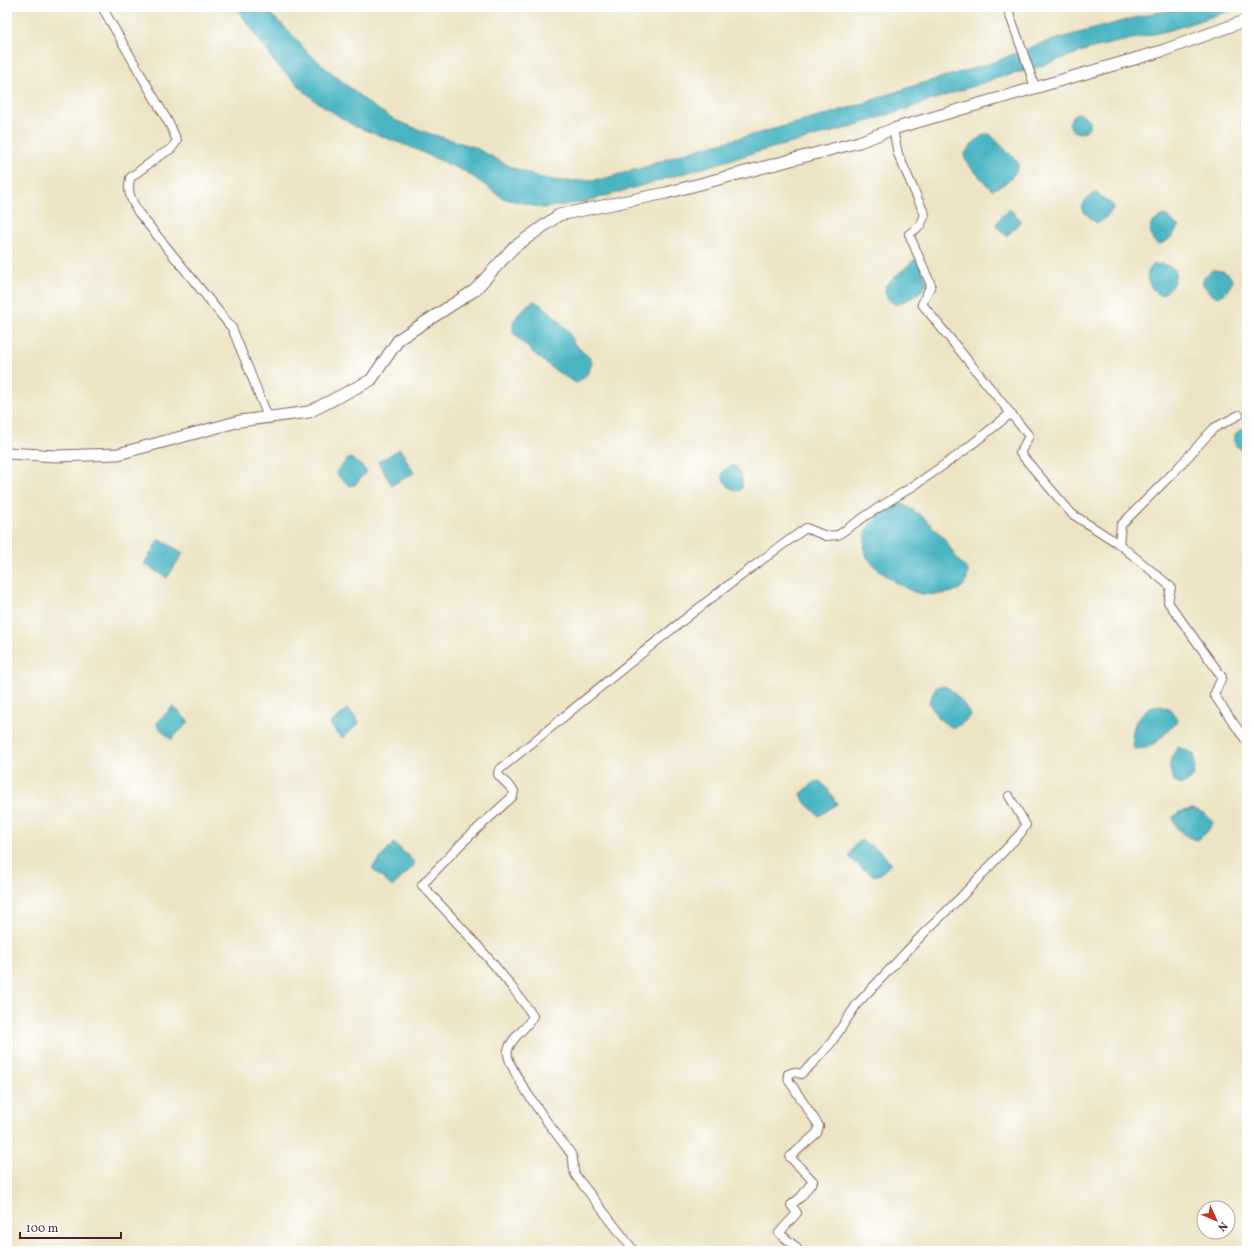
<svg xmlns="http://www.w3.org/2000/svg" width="1254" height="1258" font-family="Vollkorn,serif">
  <rect width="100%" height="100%" fill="#fff"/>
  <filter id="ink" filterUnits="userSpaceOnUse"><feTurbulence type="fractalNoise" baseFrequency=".025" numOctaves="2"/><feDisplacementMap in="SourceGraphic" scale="8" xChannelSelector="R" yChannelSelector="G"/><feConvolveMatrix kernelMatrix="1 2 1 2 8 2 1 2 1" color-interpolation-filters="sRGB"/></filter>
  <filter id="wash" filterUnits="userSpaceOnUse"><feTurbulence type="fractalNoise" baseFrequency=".012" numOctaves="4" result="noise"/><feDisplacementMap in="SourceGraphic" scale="16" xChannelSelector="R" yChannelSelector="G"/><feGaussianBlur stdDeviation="0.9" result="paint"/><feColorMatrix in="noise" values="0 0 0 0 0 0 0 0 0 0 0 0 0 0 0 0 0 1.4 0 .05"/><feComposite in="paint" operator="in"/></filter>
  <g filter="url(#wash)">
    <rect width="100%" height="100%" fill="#ece4c4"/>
    <g fill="#48b5c3" stroke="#496a77">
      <polygon points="236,7 266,7 270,14 287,29 309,54 372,106 397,121 428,133 474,147 511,167 542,178 558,181 572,181 602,179 642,168 687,152 819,117 861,104 919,84 989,64 1042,43 1134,18 1181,7 1242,7 1167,31 1092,48 1035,68 994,79 906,109 844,129 750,154 585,202 542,208 503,198 466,172 408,146 354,126 314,100 277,65"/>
      <path d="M 1078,113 C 1106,123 1075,146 1069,123 L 1073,116 Z"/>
      <path d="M 987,134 L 990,134 L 1017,161 C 1018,163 1019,164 1018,167 C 1016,175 1000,190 991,189 L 967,163 L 964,155 C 969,147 978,136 987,134 Z"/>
      <path d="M 1096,193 L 1113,205 L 1113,208 C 1110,214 1103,223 1096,223 L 1083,211 L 1081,207 C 1084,201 1090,195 1096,193 Z"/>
      <polygon points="1008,210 1011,210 1021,220 1019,223 1008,235 1005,235 996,226 997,223 1000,218"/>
      <path d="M 1163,215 L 1167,216 L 1179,227 C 1174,235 1167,244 1157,244 C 1150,238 1150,234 1151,224 Z"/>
      <path d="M 914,260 L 918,260 L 927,282 C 924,294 906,300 896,305 C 888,301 883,294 886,285 Z"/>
      <path d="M 1163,264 L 1170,267 L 1175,270 C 1177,281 1171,289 1162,295 L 1157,294 C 1148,283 1143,277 1153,265 Z"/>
      <path d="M 1212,270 C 1222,270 1228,272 1233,280 C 1229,289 1226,295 1217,297 L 1211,294 L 1202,283 L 1204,278 Z"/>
      <path d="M 534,301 C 548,308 562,322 570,335 C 572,338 573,341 574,343 C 579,350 587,354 592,361 C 591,370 585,379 576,383 C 552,370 531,352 513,333 C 513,329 513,326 513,323 C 516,315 527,304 534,301 Z"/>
      <path d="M 1247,428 L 1247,447 L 1243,450 C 1228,445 1233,429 1247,428 Z"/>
      <polygon points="400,449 414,473 392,485 378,462"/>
      <polygon points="351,458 367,471 355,485 350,486 337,475 336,472 348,459"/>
      <path d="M 731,466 L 736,467 L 738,469 C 741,477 746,485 739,491 C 729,489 726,485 722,477 L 723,471 Z"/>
      <path d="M 889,504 L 903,504 L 922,516 L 943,537 L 958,560 L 968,570 C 968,576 967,582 962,587 C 953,595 928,596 917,593 C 901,587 874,570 866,555 C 863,549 865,536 867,530 C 869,523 883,511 889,504 Z"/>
      <polygon points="159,539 183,553 167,578 144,564"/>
      <path d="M 945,686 C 957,694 964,703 971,716 L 961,724 L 954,728 C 942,724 934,714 929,702 L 936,687 Z"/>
      <polygon points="1161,705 1170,709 1178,720 1160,739 1147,748 1134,749 1132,734 1136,721 1149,708"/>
      <polygon points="173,706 189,722 171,740 156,724"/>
      <polygon points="347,709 354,715 359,723 343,738 339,736 330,724"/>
      <path d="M 1178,747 L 1194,754 C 1196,768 1196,786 1177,784 C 1171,777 1168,767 1171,758 C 1173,754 1176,750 1178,747 Z"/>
      <polygon points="820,781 827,788 837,804 819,816 805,803 801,794 814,782"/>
      <path d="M 1194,809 C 1202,812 1209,815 1213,823 L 1207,832 L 1197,840 C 1184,837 1175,830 1173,817 L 1179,812 Z"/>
      <polygon points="861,840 881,852 891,864 880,874 874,876 862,868 849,857 855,845"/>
      <polygon points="394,843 413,861 414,864 413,867 392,887 372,868"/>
    </g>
  </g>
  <g filter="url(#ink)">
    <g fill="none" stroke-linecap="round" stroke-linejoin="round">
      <defs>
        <g id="minor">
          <path d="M 102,7 L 171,127 L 177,141 L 171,149 L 159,156 L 130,178 C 127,193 131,199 138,212 L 232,328 L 268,417"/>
          <polyline points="1007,7 1031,75 1035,88"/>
          <polyline points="893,129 898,154 925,215 920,226 909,234 931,285 922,304 1029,436 1020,453 1072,514 1119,544 1171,587 1168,602 1222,677 1214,695 1247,742"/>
          <polyline points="1119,544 1121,525 1176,470 1214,428 1239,415"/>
          <path d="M 634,1251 L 576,1176 C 572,1170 575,1163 572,1156 C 571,1153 568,1150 567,1148 C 555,1133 503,1065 508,1050 C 512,1036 527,1029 533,1016 C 501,969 461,927 422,885 L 463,842 L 513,796 L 514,791 L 499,776 L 498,774 L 499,770 C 599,688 700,603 806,528 L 826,536 L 838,535 L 867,515 L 915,485 L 961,453 L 1010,414"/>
          <polyline points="799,1251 795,1246 779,1233 797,1213 791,1205 801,1197 813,1181 790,1157 817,1133 819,1126 789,1081 788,1074 794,1072 801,1074 814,1062 831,1043 857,1004 925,932 961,897 1020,834 1026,825 1009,796"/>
        </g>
        <polyline id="major" points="7,453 57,456 118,454 240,421 309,412 371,380 399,339 475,290 513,248 559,215 666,193 859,142 893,129 1162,51 1247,20"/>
      </defs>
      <use href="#minor" stroke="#836461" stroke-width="10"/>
      <use href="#major" stroke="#836461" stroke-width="13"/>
      <use href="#minor" stroke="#fff" stroke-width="8"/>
      <use href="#major" stroke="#fff" stroke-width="11"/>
    </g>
  </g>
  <rect width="1254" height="1258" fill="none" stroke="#fff" stroke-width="24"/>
  <g transform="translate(1216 1220) rotate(134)"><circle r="19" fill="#ffffff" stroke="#b7a5aa"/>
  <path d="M0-3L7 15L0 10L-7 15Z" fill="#c8321e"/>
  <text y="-6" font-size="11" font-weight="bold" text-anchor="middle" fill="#4a1f2b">N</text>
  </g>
  <path d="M20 1232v6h101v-6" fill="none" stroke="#4a1f2b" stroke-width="2"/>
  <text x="26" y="1232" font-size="12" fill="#4a1f2b" stroke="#ffffff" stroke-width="3" paint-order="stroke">100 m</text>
</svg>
